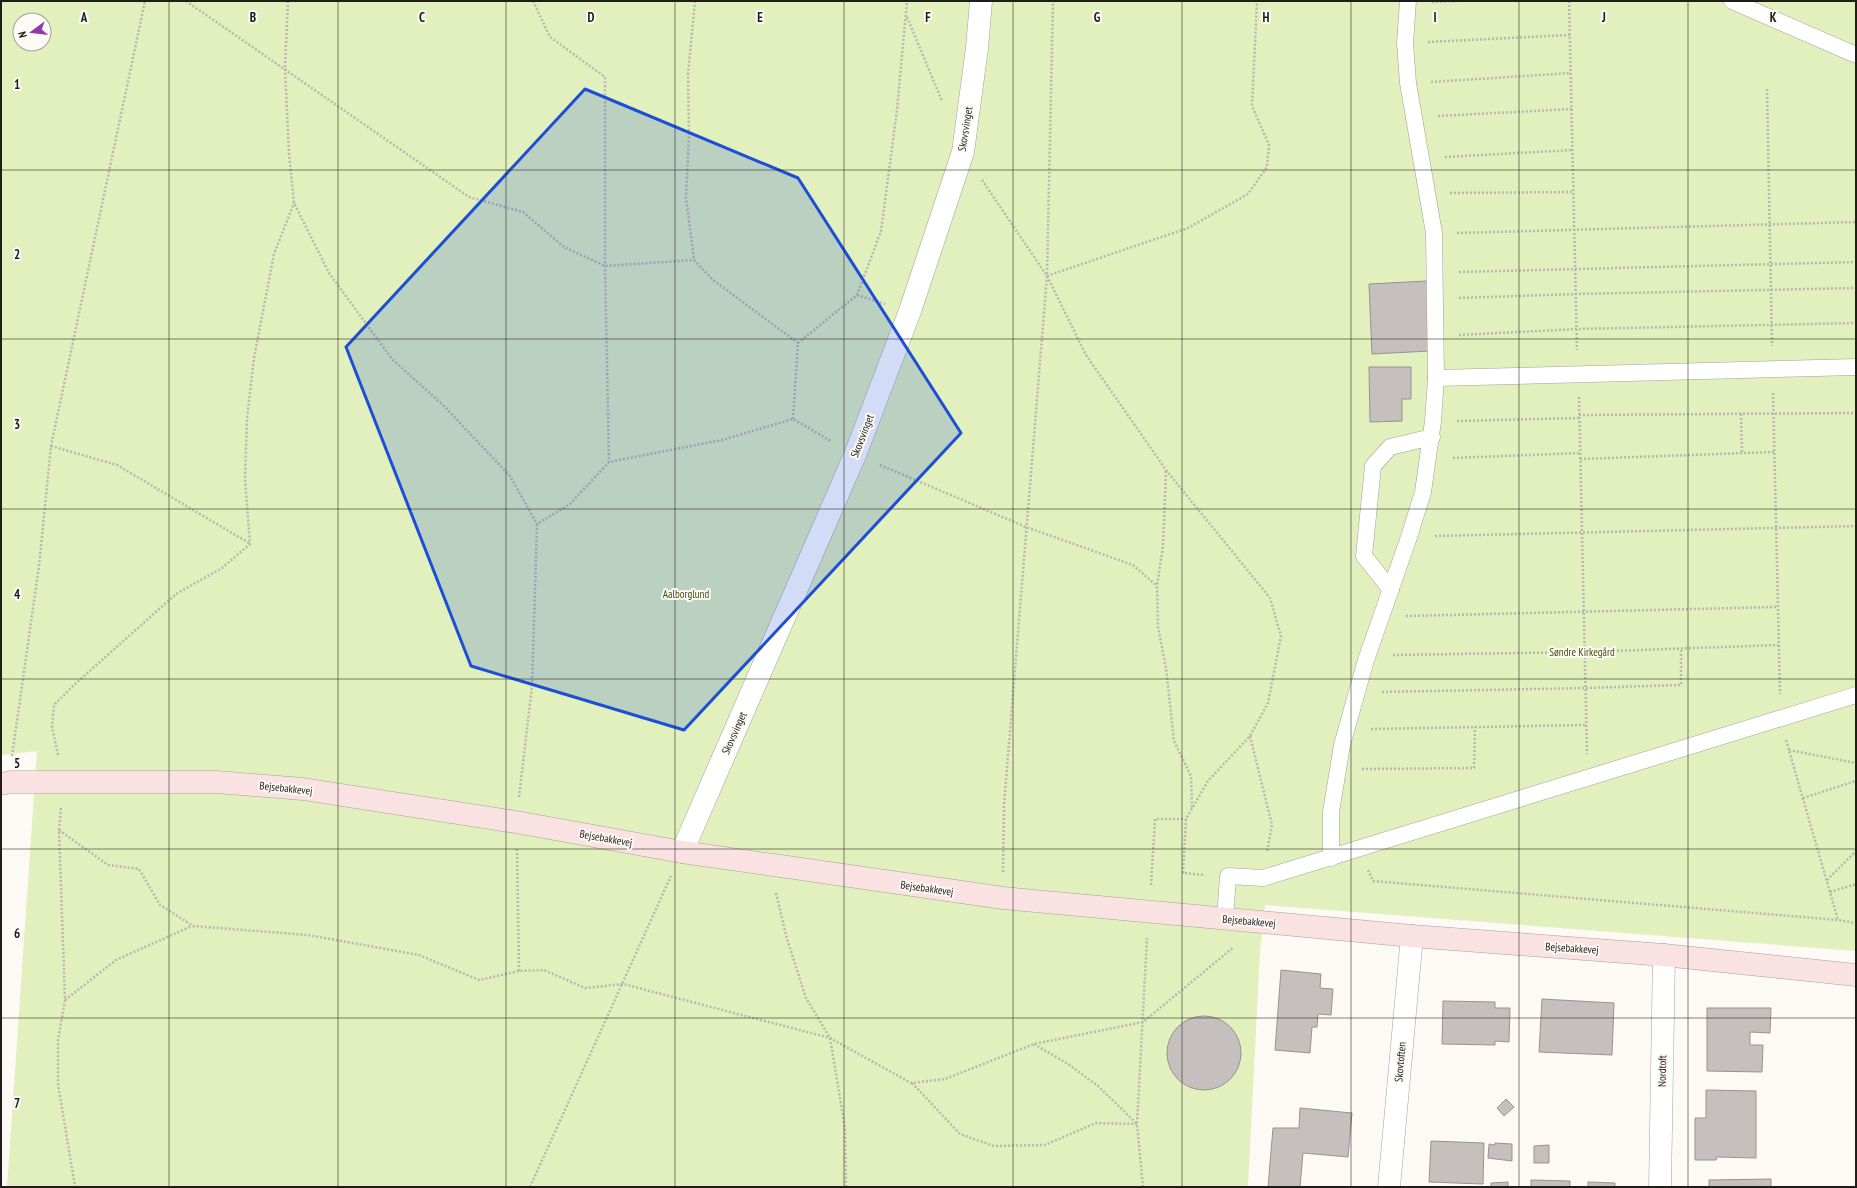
<svg xmlns="http://www.w3.org/2000/svg" width="1857" height="1188" font-family="'PT Sans Narrow',sans-serif">
  <rect width="100%" height="100%" fill="#fdf9f5"/>
  <path fill="#e1f0bc" fill-rule="evenodd" d="M 1,1 L 1856,1 L 1856,951 L 1265,905 L 1260,951 L 1248,1187 L 7,1187 L 37,751 L 1,755 ZM 20,20 L 44,20 L 44,44 L 20,44 Z"/>
  <g fill="#c5c0bd" stroke="#979390">
    <polygon points="1427,281 1430,351 1372,354 1369,284"/>
    <polygon points="1369,367 1411,367 1411,399 1402,399 1402,421 1370,422"/>
    <polygon points="1281,970 1321,974 1320,988 1333,989 1331,1015 1318,1014 1317,1027 1312,1027 1310,1053 1275,1050"/>
    <polygon points="1542,999 1614,1003 1612,1055 1539,1052"/>
    <polygon points="1443,1001 1495,1002 1495,1008 1510,1008 1509,1042 1495,1041 1495,1045 1442,1044"/>
    <polygon points="1707,1008 1771,1008 1770,1033 1750,1032 1750,1045 1763,1045 1762,1072 1707,1071"/>
    <circle cx="1204" cy="1053" r="37"/>
    <polygon points="1706,1090 1756,1091 1756,1158 1717,1157 1716,1160 1695,1160 1695,1118 1706,1118"/>
    <polygon points="1506,1099 1514,1107 1504,1116 1497,1108"/>
    <polygon points="1300,1108 1352,1113 1348,1157 1303,1153 1300,1187 1268,1187 1273,1128 1299,1128"/>
    <polygon points="1431,1141 1484,1143 1483,1184 1429,1182"/>
    <polygon points="1495,1143 1512,1144 1512,1161 1488,1158 1489,1144 1495,1145"/>
    <polygon points="1549,1145 1549,1163 1534,1163 1534,1146"/>
    <polygon points="1771,1179 1771,1187 1709,1187 1709,1180"/>
    <polygon points="1531,1180 1570,1181 1570,1187 1531,1187"/>
    <polygon points="1508,1182 1508,1187 1491,1187 1491,1183"/>
    <polygon points="1588,1182 1615,1183 1615,1187 1588,1187"/>
  </g>
  <g fill="none" stroke-linecap="round" stroke-linejoin="round">
    <defs>
      <g id="lane">
        <polyline points="1732,1 1856,55"/>
        <polyline points="1436,378 1856,367"/>
        <polyline points="1391,590 1364,556 1373,466 1390,447 1432,437"/>
        <polyline points="1331,858 1331,812 1342,745 1366,660 1409,537 1423,492 1433,421 1436,378 1434,233 1408,83 1405,43 1408,1"/>
        <polyline points="1225,919 1228,876 1263,878 1856,695"/>
      </g>
      <g id="street">
        <polyline points="682,852 855,455 910,311 963,152 977,48 981,1"/>
        <polyline points="1389,1187 1412,936"/>
        <polyline points="1660,1187 1664,955"/>
      </g>
      <polyline id="secondary" points="1,784 11,782 217,782 303,789 516,822 682,852 1003,898 1412,936 1664,955 1856,975"/>
    </defs>
    <use href="#lane" stroke="#a4a09c" stroke-width="17"/>
    <use href="#street" stroke="#a4a09c" stroke-width="23"/>
    <use href="#secondary" stroke="#a4a09c" stroke-width="23"/>
    <g stroke="#bab6b3" stroke-width="2.5" stroke-dasharray="2 2" stroke-linecap="butt">
      <polyline points="186,1 469,197 523,212 564,247 605,266 694,260"/>
      <polyline points="288,1 285,68 289,154 294,203 329,273 392,359 444,406 510,476 537,524"/>
      <polyline points="533,1 550,37 605,77 605,266 609,462"/>
      <polyline points="695,1 688,74 689,135 686,197 694,260 713,280 798,343"/>
      <polyline points="1569,1 1577,350"/>
      <polyline points="1432,2 1457,1"/>
      <polyline points="907,17 942,101"/>
      <polyline points="1428,42 1570,35"/>
      <polyline points="1431,82 1571,73"/>
      <polyline points="1767,89 1772,346"/>
      <polyline points="1438,116 1572,109"/>
      <polyline points="1445,157 1573,150"/>
      <polyline points="982,180 1047,276 1086,355 1166,470 1270,598 1281,636 1268,703 1250,736 1208,781 1186,819 1183,873 1205,875"/>
      <polyline points="1450,193 1574,192"/>
      <polyline points="1457,233 1856,222"/>
      <polyline points="1459,272 1856,262"/>
      <polyline points="1047,276 1188,228 1248,194 1267,167 1269,145 1252,106 1257,1"/>
      <polyline points="857,295 885,304"/>
      <polyline points="1459,298 1576,294 1856,288"/>
      <polyline points="1459,335 1577,329 1856,323"/>
      <polyline points="1773,393 1780,694"/>
      <polyline points="1579,397 1587,754"/>
      <polyline points="1741,414 1742,453"/>
      <polyline points="1579,415 1856,413"/>
      <polyline points="793,419 798,343 857,295 881,231 897,110 907,1"/>
      <polyline points="1457,421 1579,418"/>
      <polyline points="51,446 117,465 249,543"/>
      <polyline points="1453,458 1580,453"/>
      <polyline points="1580,459 1774,452"/>
      <polyline points="880,465 1026,527 1133,565 1157,586"/>
      <polyline points="1166,471 1163,546 1157,586 1158,627 1166,668 1174,741 1191,776 1192,808"/>
      <polyline points="1435,536 1856,526"/>
      <polyline points="1406,616 1777,607"/>
      <polyline points="1393,655 1584,652 1778,645"/>
      <polyline points="1382,692 1585,688 1681,685 1681,648"/>
      <polyline points="1371,729 1586,725"/>
      <polyline points="1250,736 1272,825 1267,852"/>
      <polyline points="1786,740 1838,920"/>
      <polyline points="1789,750 1856,763"/>
      <polyline points="58,755 52,727 54,705 74,685 176,594 222,568 250,544 245,479 247,418 254,358 274,254 294,203"/>
      <polyline points="12,756 39,566 51,446 145,1"/>
      <polyline points="1362,769 1474,768 1475,727"/>
      <polyline points="519,797 532,686 537,524 570,504 609,462 722,440 793,419 831,441"/>
      <polyline points="1803,798 1856,781"/>
      <polyline points="61,808 59,830 65,1000 58,1040 58,1084 75,1187"/>
      <polyline points="59,830 108,865 139,869 160,905 193,926 308,935 419,955 479,980 519,971 544,970 585,988 623,984 830,1038 911,1083 945,1079 1034,1044 1143,1022 1234,947"/>
      <polyline points="517,849 519,971"/>
      <polyline points="1368,870 1373,881 1838,920 1856,923"/>
      <polyline points="1003,872 1004,805 1047,276 1053,1"/>
      <polyline points="1827,880 1856,851"/>
      <polyline points="1151,885 1155,819 1186,819"/>
      <polyline points="1830,892 1856,884"/>
      <polyline points="776,893 787,939 806,998 830,1038 845,1128 846,1187"/>
      <polyline points="65,1000 116,960 192,926"/>
      <polyline points="1034,1044 1068,1064 1098,1086 1136,1123"/>
      <polyline points="912,1083 960,1134 994,1146 1045,1145 1096,1123 1137,1124"/>
      <polyline points="530,1187 671,876"/>
      <polyline points="1143,1187 1137,1124 1147,938"/>
    </g>
    <use href="#lane" stroke="#fff" stroke-width="16"/>
    <use href="#street" stroke="#fff" stroke-width="22"/>
    <use href="#secondary" stroke="#fbe2e2" stroke-width="22"/>
  </g>
  <path fill="#1d4ed8" fill-opacity="0.2" stroke="#1d4ed8" stroke-width="3" stroke-linejoin="round" d="M 585,89 L 798,178 L 961,433 L 684,730 L 471,666 L 346,347 Z"/>
  <path fill="none" stroke="#1e1d1b" stroke-width="1" stroke-opacity="0.55" d="M 169,1 L 169,1187M 338,1 L 338,1187M 506,1 L 506,1187M 675,1 L 675,1187M 844,1 L 844,1187M 1013,1 L 1013,1187M 1182,1 L 1182,1187M 1351,1 L 1351,1187M 1519,1 L 1519,1187M 1688,1 L 1688,1187M 1,170 L 1856,170M 1,339 L 1856,339M 1,509 L 1856,509M 1,679 L 1856,679M 1,849 L 1856,849M 1,1018 L 1856,1018"/>
  <g text-anchor="middle" dominant-baseline="central" stroke-width="4" stroke-linejoin="round" paint-order="stroke">
    <g font-size="11" fill="#1e1d1b" stroke="#fdf9f5">
      <text transform="translate(965 129) rotate(-81)">Skovsvinget</text>
      <text transform="translate(862 436) rotate(-69)">Skovsvinget</text>
      <text transform="translate(734 733) rotate(-66)">Skovsvinget</text>
      <text transform="translate(286 788) rotate(6)">Bejsebakkevej</text>
      <text transform="translate(606 838) rotate(10)">Bejsebakkevej</text>
      <text transform="translate(927 888) rotate(8)">Bejsebakkevej</text>
      <text transform="translate(1249 921) rotate(5)">Bejsebakkevej</text>
      <text transform="translate(1572 948) rotate(4)">Bejsebakkevej</text>
      <text transform="translate(1400 1062) rotate(-85)">Skovtoften</text>
      <text transform="translate(1662 1071) rotate(-89)">Nordtoft</text>
    </g>
    <g font-size="11" fill="#414f0f" stroke="#fdf9f5">
      <text x="686" y="594">Aalborglund</text>
      <text x="1582" y="652">Søndre Kirkegård</text>
    </g>
  </g>
  <g font-size="13" text-anchor="middle" font-weight="bold" fill="#1e1d1b" stroke="#fdf9f5" stroke-width="4" stroke-linejoin="round" paint-order="stroke">
    <text x="84" y="22">A</text>
    <text x="253" y="22">B</text>
    <text x="422" y="22">C</text>
    <text x="591" y="22">D</text>
    <text x="760" y="22">E</text>
    <text x="928" y="22">F</text>
    <text x="1097" y="22">G</text>
    <text x="1266" y="22">H</text>
    <text x="1435" y="22">I</text>
    <text x="1604" y="22">J</text>
    <text x="1773" y="22">K</text>
    <text x="17" y="89">1</text>
    <text x="17" y="259">2</text>
    <text x="17" y="429">3</text>
    <text x="17" y="599">4</text>
    <text x="17" y="768">5</text>
    <text x="17" y="938">6</text>
    <text x="17" y="1108">7</text>
  </g>
  <rect width="1857" height="1188" fill="none" stroke="#1e1d1b" stroke-width="4"/>
  <g transform="translate(32 32) rotate(255)"><circle r="19" fill="#fdf9f5" stroke="#a4a19e"/>
  <path d="M0-3L7 15L0 10L-7 15Z" fill="#8f3aa7"/>
  <text y="-6" font-size="11" font-weight="bold" text-anchor="middle" fill="#1e1d1b">N</text>
  </g>
</svg>
